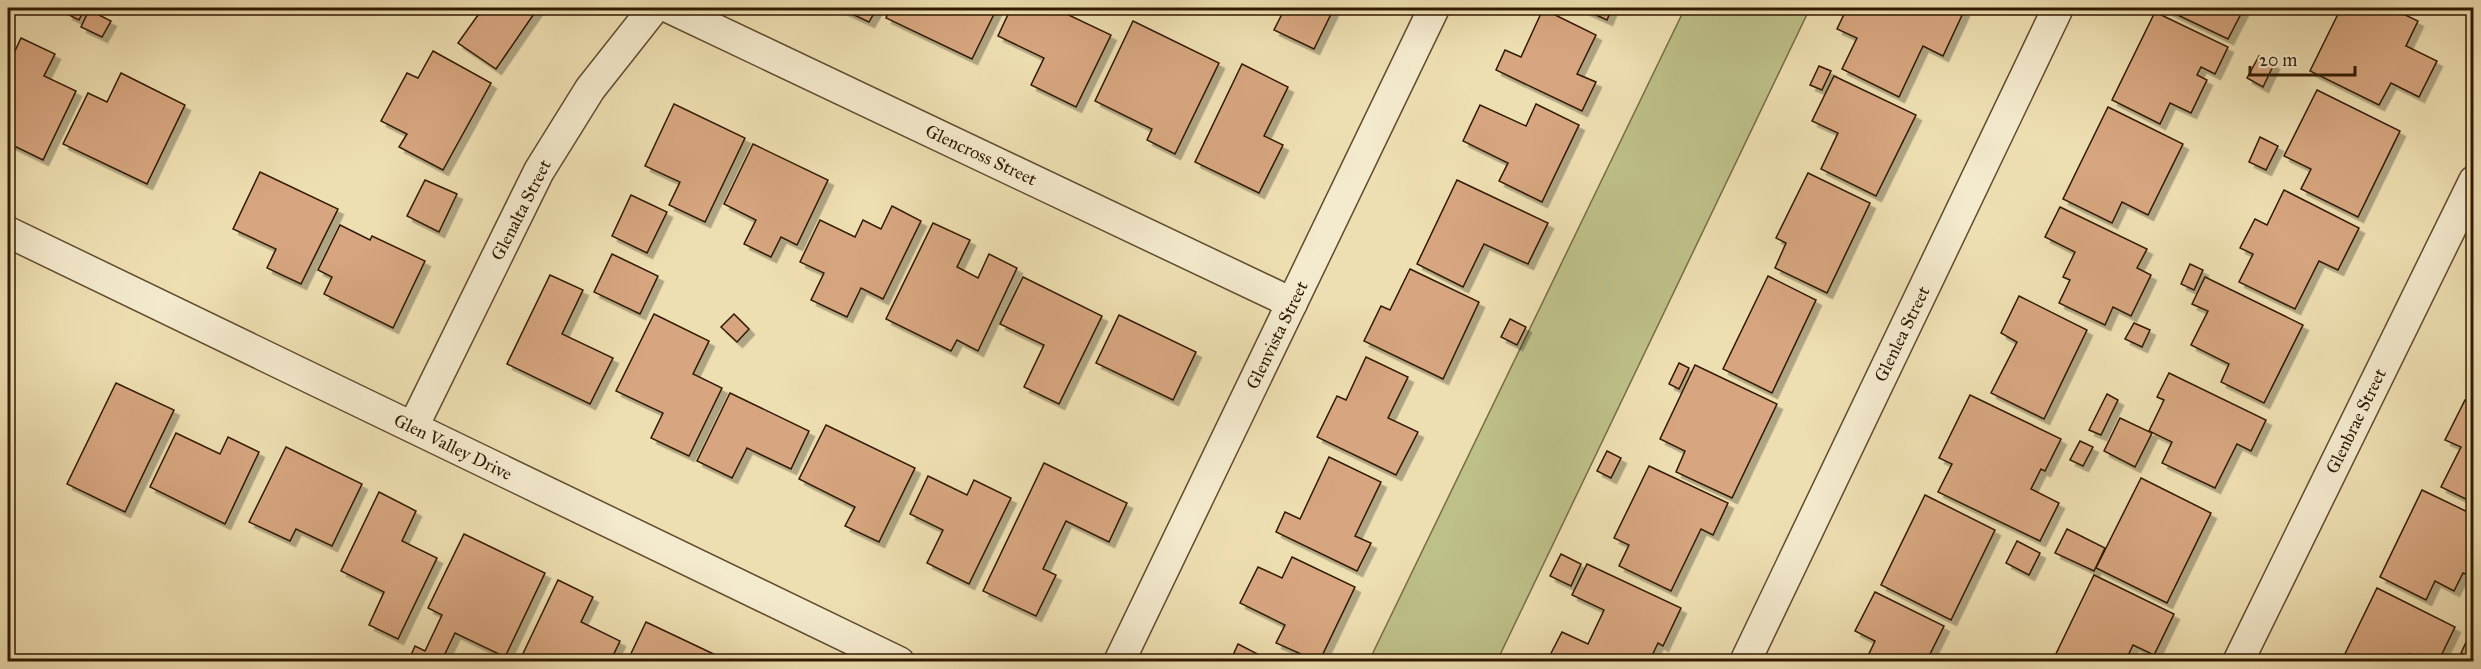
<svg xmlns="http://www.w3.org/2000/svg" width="2481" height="669" font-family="'IM FELL Great Primer',serif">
  <defs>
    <filter id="shadow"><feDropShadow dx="5.5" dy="5.5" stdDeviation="0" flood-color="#0004"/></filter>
  </defs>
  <rect width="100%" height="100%" fill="#eedfb2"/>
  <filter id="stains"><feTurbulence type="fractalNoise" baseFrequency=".00333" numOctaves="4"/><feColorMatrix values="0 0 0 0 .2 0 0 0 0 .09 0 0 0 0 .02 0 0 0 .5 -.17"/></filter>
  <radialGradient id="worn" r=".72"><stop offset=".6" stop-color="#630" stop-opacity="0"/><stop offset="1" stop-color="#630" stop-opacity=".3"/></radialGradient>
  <polygon fill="#bec089" stroke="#776d45" stroke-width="1.5" points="1685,8 1810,8 1497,661 1369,661"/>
  <g fill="#d7a680" stroke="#301a01" stroke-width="1.5" filter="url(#shadow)">
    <polygon points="70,8 85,8 79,20 67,14"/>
    <polygon points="483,8 538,8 496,69 458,43"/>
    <polygon points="839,8 877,8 869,22"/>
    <polygon points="890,8 997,8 972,59 886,18"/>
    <polygon points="1011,8 1054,8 1111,35 1076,107 1031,85 1044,58 998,36"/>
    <polygon points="1285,8 1334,8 1314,49 1274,30"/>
    <polygon points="1581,8 1612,8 1607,20"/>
    <polygon points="1847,8 1956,8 1964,11 1943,56 1923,46 1899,97 1842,69 1857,38 1837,29"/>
    <polygon points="2163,8 2244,8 2228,39"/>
    <polygon points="2341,8 2391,8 2418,21 2406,46 2437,61 2419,97 2391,83 2379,105 2310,71"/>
    <polygon points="1543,9 1596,35 1577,74 1596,82 1582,111 1496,70 1505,50 1521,57"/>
    <polygon points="89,10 111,21 102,37 81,27"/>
    <polygon points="2155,12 2228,47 2215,74 2201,67 2197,75 2207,80 2191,113 2170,103 2160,124 2112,100"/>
    <polygon points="1133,21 1219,63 1175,154 1147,140 1152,129 1095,101"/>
    <polygon points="21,38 55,54 44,76 76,91 43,160 8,143 8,130 11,123 8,122 8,66"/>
    <polygon points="433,51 491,83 443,170 399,147 407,134 381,121 407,73 418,78"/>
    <polygon points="2259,56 2274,64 2263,87 2247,78"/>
    <polygon points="1242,64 1288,87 1264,136 1283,145 1259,193 1195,162"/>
    <polygon points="1819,66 1831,71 1822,90 1810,85"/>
    <polygon points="121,73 185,105 147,184 63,144 88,93 107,102"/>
    <polygon points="1834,76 1916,115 1876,196 1821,169 1838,133 1812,121"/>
    <polygon points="2317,90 2400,131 2358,217 2301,189 2311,169 2284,156"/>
    <polygon points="674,104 745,138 705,222 669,205 680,182 645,166"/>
    <polygon points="1536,104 1579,125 1542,202 1499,181 1508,163 1463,141 1480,105 1526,126"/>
    <polygon points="2108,107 2183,144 2148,215 2122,202 2112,223 2063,199"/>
    <polygon points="2260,137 2278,146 2266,170 2249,162"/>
    <polygon points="753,144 828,180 797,245 781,237 771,257 744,244 756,220 724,204"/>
    <polygon points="260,172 338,209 301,284 267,268 276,249 233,229"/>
    <polygon points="1808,173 1870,203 1827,293 1775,268 1786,243 1776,238"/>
    <polygon points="425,180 457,194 439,232 407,216"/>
    <polygon points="1457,180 1548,223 1528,264 1484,244 1463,287 1417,264"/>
    <polygon points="2284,190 2359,228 2338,270 2319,261 2295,309 2239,282 2253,254 2240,248 2255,219 2267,225"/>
    <polygon points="631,195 667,212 647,253 612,236"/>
    <polygon points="892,206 921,221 883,299 861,288 847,317 811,300 824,273 800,262 820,220 855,237 863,220 881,229"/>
    <polygon points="2060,207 2147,249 2137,268 2151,275 2131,316 2113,307 2105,325 2059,303 2070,280 2063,277 2075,252 2045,237"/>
    <polygon points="933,223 970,240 957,267 978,278 989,254 1017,268 978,351 957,340 951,351 886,319"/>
    <polygon points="340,225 370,240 372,236 425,261 393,328 324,294 332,277 318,270"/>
    <polygon points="612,254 658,276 640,314 594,292"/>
    <polygon points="2190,264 2203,270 2194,290 2181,284"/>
    <polygon points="1410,269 1479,302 1443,379 1364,341 1381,306 1390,310"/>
    <polygon points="550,275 583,290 562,334 613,358 590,404 507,364"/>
    <polygon points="1768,276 1816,300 1772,393 1723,369"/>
    <polygon points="1023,277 1102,316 1059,404 1024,387 1044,345 1000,324"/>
    <polygon points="2205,277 2303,325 2264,403 2221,382 2229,364 2191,345 2208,311 2192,304"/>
    <polygon points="2019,296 2087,330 2044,419 1991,393 2017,342 2001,333"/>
    <polygon points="654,314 709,341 693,374 722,388 689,456 651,438 663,413 616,391"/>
    <polygon points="734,314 749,329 737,342 721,327"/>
    <polygon points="1119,315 1196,352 1173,400 1096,363"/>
    <polygon points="1510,319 1526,327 1517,345 1501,337"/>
    <polygon points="2134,323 2150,330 2142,347 2125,339"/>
    <polygon points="1366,357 1408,377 1388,418 1418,432 1396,475 1317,437 1337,396 1346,400"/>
    <polygon points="1679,363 1689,368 1679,389 1669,384"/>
    <polygon points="1695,365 1777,404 1732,498 1676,472 1685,451 1660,439"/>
    <polygon points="2169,373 2266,420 2251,451 2237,444 2215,488 2162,463 2172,442 2149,431 2164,400 2157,397"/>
    <polygon points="116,383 174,410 125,512 67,484"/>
    <polygon points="730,393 809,431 791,469 747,448 732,478 697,461"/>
    <polygon points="2107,394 2118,400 2101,435 2089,430"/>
    <polygon points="1970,395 2061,439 2045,471 2041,469 2031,489 2059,503 2040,541 1938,492 1952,464 1939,458"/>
    <polygon points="2465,400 2474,404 2474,503 2441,487 2461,447 2445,440"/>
    <polygon points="2120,418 2152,433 2135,467 2104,451"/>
    <polygon points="826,425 915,468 879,542 845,526 855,507 799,479"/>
    <polygon points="176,433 220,454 228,437 259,452 225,524 150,487"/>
    <polygon points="2080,441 2093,447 2083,466 2070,460"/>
    <polygon points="286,447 362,484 332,546 296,529 290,541 249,522"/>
    <polygon points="1607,451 1621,458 1611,478 1597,471"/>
    <polygon points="1329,457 1381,482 1355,536 1371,543 1357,571 1276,532 1285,512 1300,519"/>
    <polygon points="1044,463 1127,503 1109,542 1066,521 1043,569 1056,575 1036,616 983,591"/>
    <polygon points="1649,466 1728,503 1713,535 1701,529 1671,591 1619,566 1629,545 1614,538"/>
    <polygon points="928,476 967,495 974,480 1011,498 969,584 927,563 943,530 910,514"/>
    <polygon points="2141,478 2211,513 2167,603 2096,568"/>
    <polygon points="2422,490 2474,515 2474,577 2463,573 2454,591 2435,581 2426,600 2380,577"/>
    <polygon points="379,492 416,511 402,541 437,558 398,639 369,625 384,592 341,571"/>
    <polygon points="1925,495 1995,530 1951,620 1881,585"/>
    <polygon points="2067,529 2105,548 2094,571 2055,553"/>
    <polygon points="464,534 545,573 505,657 455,633 441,662 408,662 415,646 425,651 442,615 428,608"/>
    <polygon points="2017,541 2040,553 2029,575 2006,563"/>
    <polygon points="1561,554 1581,564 1571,586 1550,576"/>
    <polygon points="1292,557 1355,587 1319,662 1276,643 1285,625 1240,603 1258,567 1282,578"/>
    <polygon points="1587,564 1681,608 1663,646 1658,643 1649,662 1547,661 1562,632 1588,644 1604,610 1572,595"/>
    <polygon points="2094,575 2174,614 2154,655 2133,645 2125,662 2052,662"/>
    <polygon points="558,580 593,597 581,622 620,641 610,662 519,662"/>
    <polygon points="2377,588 2455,627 2438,662 2425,662 2409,654 2405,662 2341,662"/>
    <polygon points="1875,592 1944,626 1926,662 1865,662 1875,641 1855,631"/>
    <polygon points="646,622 722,658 721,662 627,662"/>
    <polygon points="2470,634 2474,636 2474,660 2461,653"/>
    <polygon points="1238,644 1273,662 1230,662"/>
  </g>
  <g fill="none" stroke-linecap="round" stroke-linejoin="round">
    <defs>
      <g id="minor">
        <polyline points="670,8 1292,303"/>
        <polyline points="8,232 899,662"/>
        <polyline points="413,427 539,171 590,89 654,8"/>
        <polyline points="1119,662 1434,8"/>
        <polyline points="1745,662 2058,8"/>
        <polyline points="2238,662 2474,181"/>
      </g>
    </defs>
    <use href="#minor" stroke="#604b2d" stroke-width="33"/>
    <use href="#minor" stroke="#f4eacd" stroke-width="30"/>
  </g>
  <g text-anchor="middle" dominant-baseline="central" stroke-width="5" stroke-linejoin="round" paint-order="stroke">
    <g font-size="18" fill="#301a01" stroke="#f4eacd">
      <text transform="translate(981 155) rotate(25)">Glencross Street</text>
      <text transform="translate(521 210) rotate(-63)">Glenalta Street</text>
      <text transform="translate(1902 334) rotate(-64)">Glenlea Street</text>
      <text transform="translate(1277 335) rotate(-64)">Glenvista Street</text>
      <text transform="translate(2356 421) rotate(-64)">Glenbrae Street</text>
      <text transform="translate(453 447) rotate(26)">Glen Valley Drive</text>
    </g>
  </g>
  <rect width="2481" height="669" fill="none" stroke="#eedfb2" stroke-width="30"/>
  <rect x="9" y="9" width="2463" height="651" fill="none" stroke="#301a01" stroke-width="3"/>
  <rect x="15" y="15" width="2451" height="639" fill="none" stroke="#301a01" stroke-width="1.5"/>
  <path d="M2250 66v9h105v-9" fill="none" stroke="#301a01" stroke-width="3"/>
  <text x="2259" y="66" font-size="18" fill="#301a01" stroke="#f4eacd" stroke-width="4.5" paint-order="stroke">20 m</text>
  <rect width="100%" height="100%" filter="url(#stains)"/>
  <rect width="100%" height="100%" fill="url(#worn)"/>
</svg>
